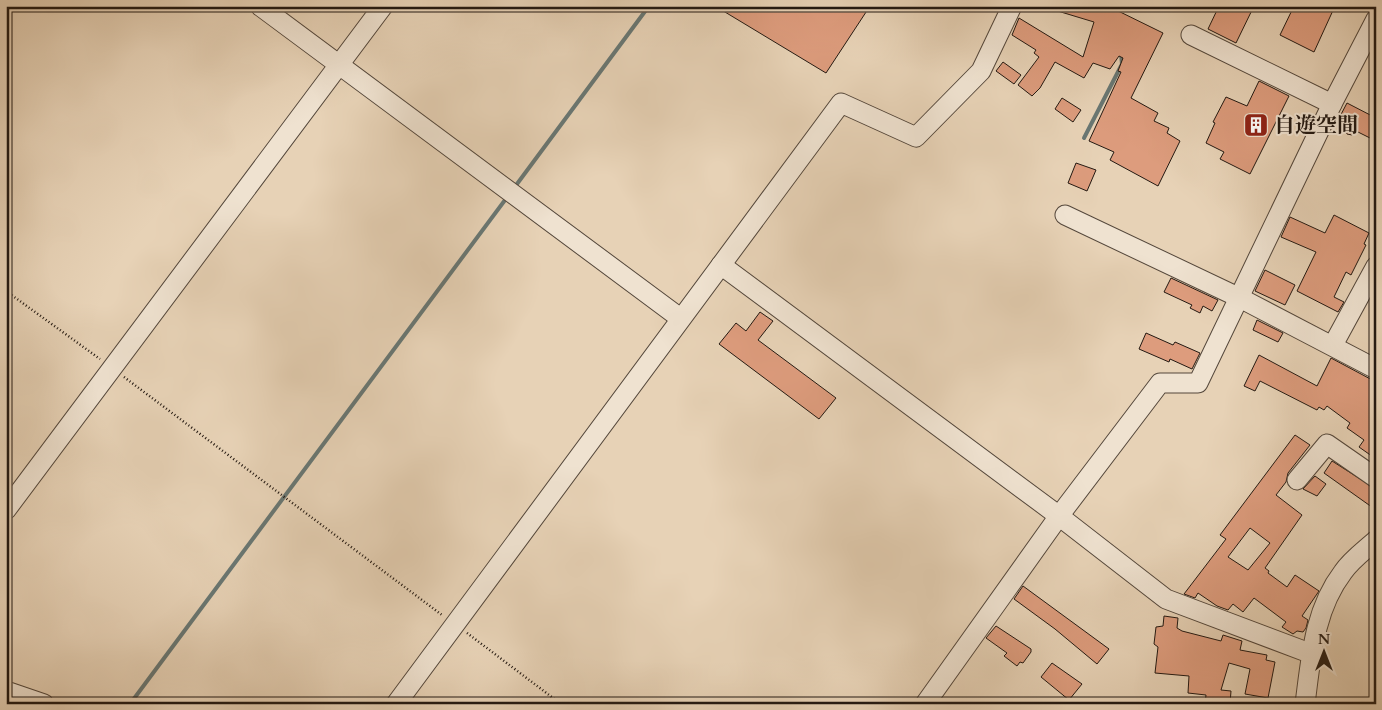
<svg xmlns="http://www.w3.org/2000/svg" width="1382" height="710" font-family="Cardo,'Noto Serif JP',serif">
  <rect width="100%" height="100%" fill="#e7d2b6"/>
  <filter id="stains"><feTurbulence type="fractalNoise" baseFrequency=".004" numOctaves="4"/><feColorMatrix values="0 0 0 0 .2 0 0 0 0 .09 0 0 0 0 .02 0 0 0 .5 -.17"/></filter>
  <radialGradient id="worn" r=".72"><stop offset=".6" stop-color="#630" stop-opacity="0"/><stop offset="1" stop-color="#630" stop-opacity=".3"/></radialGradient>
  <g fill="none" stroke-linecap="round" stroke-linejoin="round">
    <g stroke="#697773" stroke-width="4">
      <polyline points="1119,6 1120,15"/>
      <polyline points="1084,138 1122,64 1121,54"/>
      <polyline points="514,188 649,6"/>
      <polyline points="130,704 508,196"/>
    </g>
  </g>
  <g fill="#dd9c7d" stroke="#231912" fill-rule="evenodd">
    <polygon points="715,6 870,6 826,73"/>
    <polygon points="1052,6 1108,6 1163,33 1131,98 1158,113 1154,121 1169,128 1167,133 1180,141 1158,186 1110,160 1114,152 1089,141 1121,72 1118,71 1123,58 1119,56 1110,69 1093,63 1084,78 1055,62 1040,88 1032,96 1018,85 1039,57 1034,53 1036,50 1012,35 1019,18 1083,57 1094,22 1051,9"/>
    <polygon points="1219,6 1254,6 1236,43 1208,29"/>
    <polygon points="1294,6 1335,6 1314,52 1280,35"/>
    <polygon points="1003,62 1021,75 1014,84 996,71"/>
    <polygon points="1259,81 1289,96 1250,174 1220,159 1224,152 1206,143 1215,123 1213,122 1226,97 1247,106"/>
    <polygon points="1062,98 1081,110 1073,122 1055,109"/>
    <polygon points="1347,103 1376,118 1376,141 1358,132 1352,135 1347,134 1344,126 1337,122"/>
    <polygon points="1076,163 1096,170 1087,191 1068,183"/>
    <polygon points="1334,215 1369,233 1364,244 1366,245 1351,275 1346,272 1334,297 1344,302 1338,312 1297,291 1316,252 1281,237 1290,217 1325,233"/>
    <polygon points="1265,270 1295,285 1285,305 1255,291"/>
    <polygon points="1171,278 1218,300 1212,311 1203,306 1200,313 1190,308 1192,305 1164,292"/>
    <polygon points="760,312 773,321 758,340 836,398 819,419 719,344 736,323 746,331"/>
    <polygon points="1257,320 1283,333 1278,342 1253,330"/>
    <polygon points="1146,333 1173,345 1175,342 1200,353 1192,369 1170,359 1169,362 1139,349"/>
    <polygon points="1259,355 1317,386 1331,358 1376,382 1376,459 1359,447 1364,440 1347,428 1350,423 1327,406 1324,410 1319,407 1317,410 1260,381 1255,391 1244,386"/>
    <path d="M 1295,435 L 1310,445 L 1288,473 L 1286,482 L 1276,495 L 1302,515 L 1265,568 L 1269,571 L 1268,573 L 1287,587 L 1295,575 L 1319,591 L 1302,616 L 1308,620 L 1306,628 L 1303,632 L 1297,631 L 1293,634 L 1282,627 L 1286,622 L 1254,598 L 1243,612 L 1233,604 L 1228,610 L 1217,606 L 1198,593 L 1195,598 L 1184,594 L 1226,539 L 1220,535 ZM 1250,528 L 1270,543 L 1248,570 L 1228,557 Z"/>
    <polygon points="1332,461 1376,489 1376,510 1324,473"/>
    <polygon points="1315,476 1326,484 1317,496 1303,489"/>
    <polygon points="1023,586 1109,649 1097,664 1055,629 1014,599"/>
    <polygon points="1164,616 1178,618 1177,628 1182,631 1221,641 1223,635 1242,641 1240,650 1267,655 1266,660 1275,662 1268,698 1245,694 1250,669 1229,663 1221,690 1231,691 1230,704 1205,704 1206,695 1188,693 1189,676 1155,673 1158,647 1154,644 1156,627 1163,626"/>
    <polygon points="996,626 1031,649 1031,652 1023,663 1020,662 1017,666 1004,656 1007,653 986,638"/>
    <polygon points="1052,663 1082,684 1069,700 1041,677"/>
  </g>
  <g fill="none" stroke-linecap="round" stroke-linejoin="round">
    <defs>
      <g id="minor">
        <polyline points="260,6 680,318"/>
        <polyline points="1191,35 1332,104"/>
        <polyline points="1065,215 1240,298 1376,369"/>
        <polyline points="721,265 1059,516 1166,599 1312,654"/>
        <polyline points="1333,345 1376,266"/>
        <polyline points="1297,480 1327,444 1376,478"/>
        <polyline points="6,510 383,6"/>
        <polyline points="6,691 44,704"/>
        <polyline points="396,704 841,103 916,137 981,71 1012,6"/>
        <polyline points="925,704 1059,516 1160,383 1198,383 1332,104 1376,19"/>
        <path d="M 1305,704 C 1311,658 1314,610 1343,572 C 1351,560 1365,550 1376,540"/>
      </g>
    </defs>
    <use href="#minor" stroke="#54473b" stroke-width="21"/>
    <g stroke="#231912" stroke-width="2.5" stroke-dasharray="1 2.5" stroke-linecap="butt">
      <polyline points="6,291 100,359"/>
      <polyline points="124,377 442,615"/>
      <polyline points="467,633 561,704"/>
    </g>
    <use href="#minor" stroke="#efe2d0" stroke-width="19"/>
  </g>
  <defs>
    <symbol id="building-square" viewBox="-11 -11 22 22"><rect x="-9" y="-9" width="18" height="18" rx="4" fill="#8f2418" stroke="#efe2d0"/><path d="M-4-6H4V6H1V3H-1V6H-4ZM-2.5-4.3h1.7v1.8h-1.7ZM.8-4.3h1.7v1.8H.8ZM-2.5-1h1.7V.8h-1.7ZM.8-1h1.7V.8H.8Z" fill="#fff"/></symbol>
  </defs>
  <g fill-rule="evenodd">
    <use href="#building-square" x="1242" y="111" width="28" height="28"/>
  </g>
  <g text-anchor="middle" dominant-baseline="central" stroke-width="4" stroke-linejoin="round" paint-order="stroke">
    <g font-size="21" font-weight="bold" fill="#231912" stroke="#efe2d0" text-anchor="start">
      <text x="1274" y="125">自遊空間</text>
    </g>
  </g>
  <rect width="1382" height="710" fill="none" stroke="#e7d2b6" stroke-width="25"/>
  <rect x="8" y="8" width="1367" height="695" fill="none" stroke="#231912" stroke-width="2.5"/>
  <rect x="12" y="12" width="1357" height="685" fill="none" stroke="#231912"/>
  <g transform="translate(1324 652)" stroke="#efe2d0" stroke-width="4" paint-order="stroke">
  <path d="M0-4L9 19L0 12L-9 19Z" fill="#231912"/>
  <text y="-8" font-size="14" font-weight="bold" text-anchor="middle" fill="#231912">N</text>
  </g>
  <rect width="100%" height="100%" filter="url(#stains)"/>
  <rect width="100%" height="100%" fill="url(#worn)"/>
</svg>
